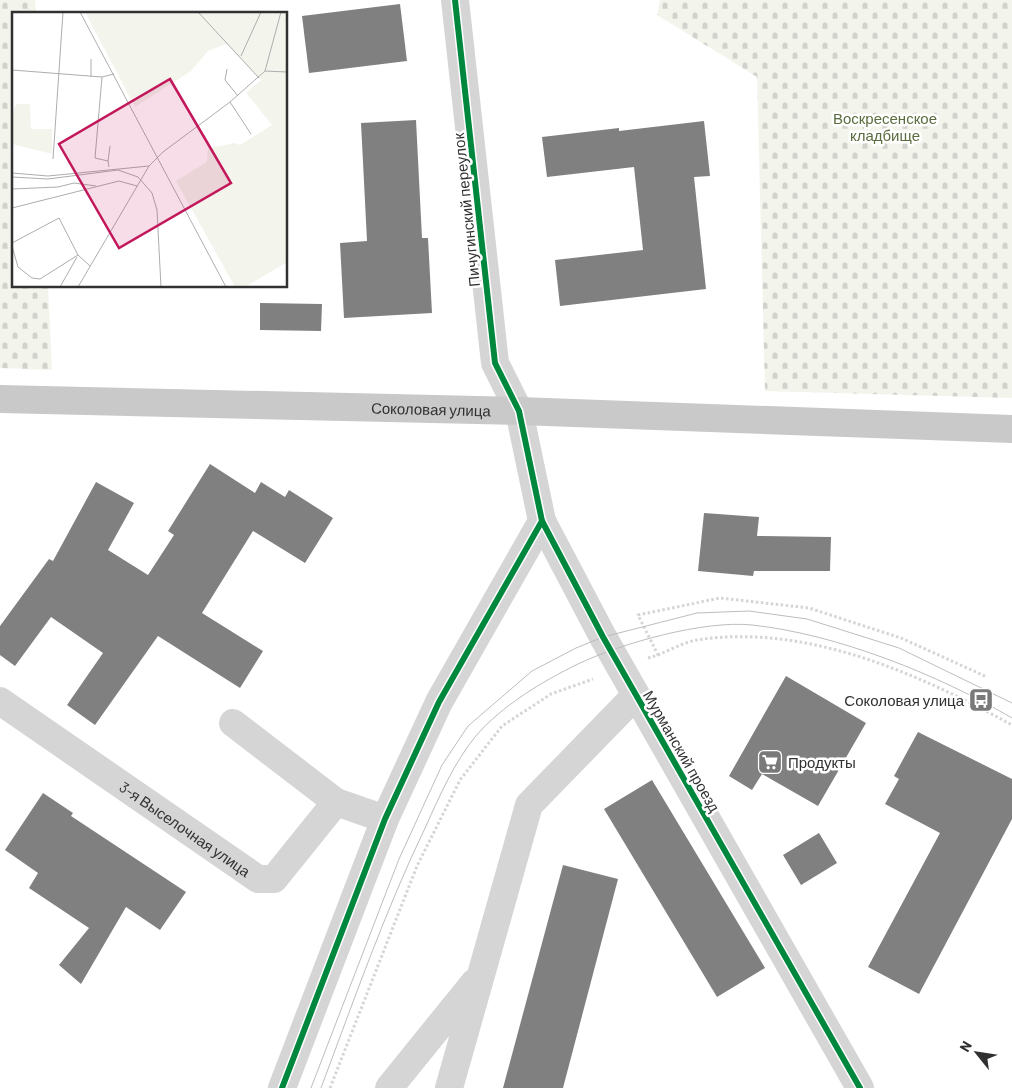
<svg xmlns="http://www.w3.org/2000/svg" width="1012" height="1088" font-family="Barlow,sans-serif">
  <defs>
    <pattern id="cemetery-stones" width="16" height="16" patternUnits="userSpaceOnUse" patternTransform="scale(1.25)"><rect width="16" height="16" fill="#f3f5ed"/><path d="M2 7V4a2 2 0 0 1 4 0v3zM10 15v-3a2 2 0 0 1 4 0v3z" fill="#d1d2cc"/></pattern>
  </defs>
  <rect width="100%" height="100%" fill="#fff"/>
  <g fill="url(#cemetery-stones)">
    <polygon points="0,0 35,0 36,14 14,14 14,286 48,286 52,370 0,368"/>
    <polygon points="660,0 1012,0 1012,398 765,391 757,77 657,15"/>
  </g>
  <g fill="#808080">
    <polygon points="400,4 407,61 309,73 302,16"/>
    <polygon points="416,120 422,238 428,238 432,313 344,318 340,243 367,241 361,123"/>
    <polygon points="704,121 710,176 694,177 706,289 560,306 555,260 643,250 634,167 547,177 542,137 619,128 619,131"/>
    <polygon points="260,303 322,304 321,331 260,330"/>
    <polygon points="210,464 255,493 261,482 285,497 289,490 333,518 305,563 253,531 202,613 263,651 240,688 158,636 95,725 67,705 103,653 51,617 15,666 0,655 0,626 49,559 53,561 96,482 134,503 108,550 148,575 174,535 168,531"/>
    <polygon points="704,513 759,517 757,536 831,537 830,571 754,571 753,576 698,571"/>
    <polygon points="786,676 866,723 818,806 762,774 752,790 729,776"/>
    <polygon points="918,732 1012,779 1012,819 919,994 868,967 940,833 885,804 899,779 894,776"/>
    <polygon points="652,780 765,968 717,997 604,809"/>
    <polygon points="43,793 73,813 71,816 186,892 160,930 126,907 81,984 59,965 89,928 29,888 38,873 5,850"/>
    <polygon points="819,833 837,863 801,885 783,855"/>
    <polygon points="563,865 618,879 563,1088 503,1088"/>
  </g>
  <g fill="none" stroke-linecap="round" stroke-linejoin="round">
    <g stroke="#d5d5d5" stroke-width="3" stroke-dasharray="2.5 2.5" stroke-linecap="butt">
      <path d="M 658,655 C 670,650 684,642 697,640 C 806,623 919,674 1012,725"/>
      <polyline points="648,658 658,655 638,615 720,598 809,608 901,638 987,677"/>
      <polyline points="330,1088 417,866 460,780 502,726 551,694 593,679"/>
    </g>
    <g stroke="#d5d5d5" stroke-width="28">
      <polyline points="455,0 495,363 519,411 542,521 603,637 860,1088"/>
      <path id="s1" d="M 0,701 L 258,879 L 274,879 L 336,802 L 385,819"/>
      <polyline points="233,723 336,802"/>
      <polyline points="282,1088 385,819 439,702 542,521"/>
      <polyline points="389,1088 474,983"/>
      <polyline points="449,1088 529,805 636,695"/>
    </g>
    <path stroke="#c9c9c9" stroke-width="28" id="s2" d="M 0,399 L 519,411 L 1012,429"/>
    <g stroke="#bdbdbd" stroke-width="1">
      <polyline points="311,1088 399,859 442,765 468,726 532,671 576,648 603,637 697,613 749,611 807,619 899,648 1012,703"/>
      <path d="M 321,1088 C 354,1000 385,911 426,826 C 440,795 454,763 475,737 C 501,706 543,681 578,664 C 622,643 704,620 752,625 C 837,634 939,675 1012,718"/>
    </g>
    <defs>
      <g id="cycleway">
        <polyline points="455,0 495,363 519,411 542,521 603,637 860,1088"/>
        <polyline points="282,1088 385,819 439,702 542,521"/>
      </g>
    </defs>
    <use href="#cycleway" stroke="#fff" stroke-width="9"/>
    <use href="#cycleway" stroke="#00873e" stroke-width="6"/>
  </g>
  <defs>
    <symbol id="bus-square" viewBox="-11 -11 22 22"><rect x="-9" y="-9" width="18" height="18" rx="4" fill="#797979" stroke="#fff"/><path d="M-5-6H5V4H4V6H2V4H-2V6H-4V4H-5ZM-3.5-4V0h7V-4ZM-3.5 1.2v1.5H-2V1.2ZM2 1.2v1.5H3.5V1.2Z" fill="#fff"/></symbol>
    <symbol id="supermarket-square" viewBox="-11 -11 22 22"><rect x="-9" y="-9" width="18" height="18" rx="4" fill="#797979" stroke="#fff"/><path d="M-6-5.5h2.5l.6 2H6L4.5 2H-2.5L-4.4-4H-6ZM-1.5 3.2a1.3 1.3 0 1 0 .1 0ZM3 3.2a1.3 1.3 0 1 0 .1 0Z" fill="#fff"/></symbol>
  </defs>
  <g fill-rule="evenodd">
    <use href="#bus-square" x="967" y="686" width="28" height="28"/>
    <use href="#supermarket-square" x="756" y="748" width="28" height="28"/>
  </g>
  <g text-anchor="middle" dominant-baseline="central" stroke-width="5" stroke-linejoin="round" paint-order="stroke">
    <g font-size="15" fill="#5b6c3e" stroke="#fff">
      <text x="885" y="118">Воскресенское<tspan x="885" dy="17">кладбище</tspan></text>
    </g>
    <g font-size="15" fill="#313131" stroke="#fff">
      <text transform="translate(466 210) rotate(-96)">Пичугинский переулок</text>
      <text stroke="none"><textPath href="#s2" startOffset="431">Соколовая улица</textPath></text>
      <text transform="translate(682 751) rotate(60)">Мурманский проезд</text>
      <text stroke="none"><textPath href="#s1" startOffset="225">3-я Выселочная улица</textPath></text>
    </g>
    <g font-size="15" fill="#313131" stroke="#fff" text-anchor="end">
      <text x="964" y="700">Соколовая улица</text>
      <text x="788" y="762" text-anchor="start">Продукты</text>
    </g>
  </g>
  <g transform="translate(12 12)">
    <rect width="275" height="275" fill="#fff"/>
    <path d="M 5,92 L 18,92 L 19,117 L 40,117 L 40,142 L 0,132 L 0,99 Z" fill="#f3f5ed"/>
    <path d="M 73,0 L 275,0 L 275,250 L 233,275 L 223,275 L 164,169 L 195,150 L 196,136 L 223,131 L 228,133 L 260,113 L 234,81 L 249,68 L 215,32 L 196,39 L 179,59 L 123,95 Z" fill="#f3f5ed"/>
    <path fill="none" stroke="#adadad" stroke-width="1" d="M 68,0 L 214,275M 186,0 L 247,66M 229,44 L 249,0M 215,57 L 213,68 L 226,84M 0,58 L 90,65 L 102,62M 253,59 L 275,60M 79,65 L 79,47M 90,65 L 83,146 L 96,149 L 97,155M 218,90 L 239,122M 41,147 L 51,0M 96,149 L 98,134M 0,161 L 36,164 L 137,154M 0,165 L 36,167 L 106,158 L 126,165 L 140,181 L 145,198 L 149,275M 0,177 L 46,175 L 62,171 L 84,174M 0,196 L 107,169 L 125,174M 0,231 L 47,206 L 66,243 L 78,254M 0,234 L 6,255 L 20,266 L 28,267 L 66,243M 48,275 L 65,245M 66,275 L 137,154 L 151,140 L 218,90 L 253,59 L 269,0"/>
    <path fill="#c2185b" fill-opacity="0.15" stroke="#c2185b" stroke-width="2.5" d="M 158,67 L 219,171 L 107,236 L 47,132 Z"/>
    <rect width="275" height="275" fill="none" stroke="#313131" stroke-width="2.5"/>
  </g>
  <g transform="translate(977 1053) rotate(300)" stroke="#ffffff" stroke-width="4" paint-order="stroke">
  <path d="M0-4L9 19L0 12L-9 19Z" fill="#313131"/>
  <text y="-8" font-size="14" font-weight="bold" text-anchor="middle" fill="#313131">N</text>
  </g>
</svg>
